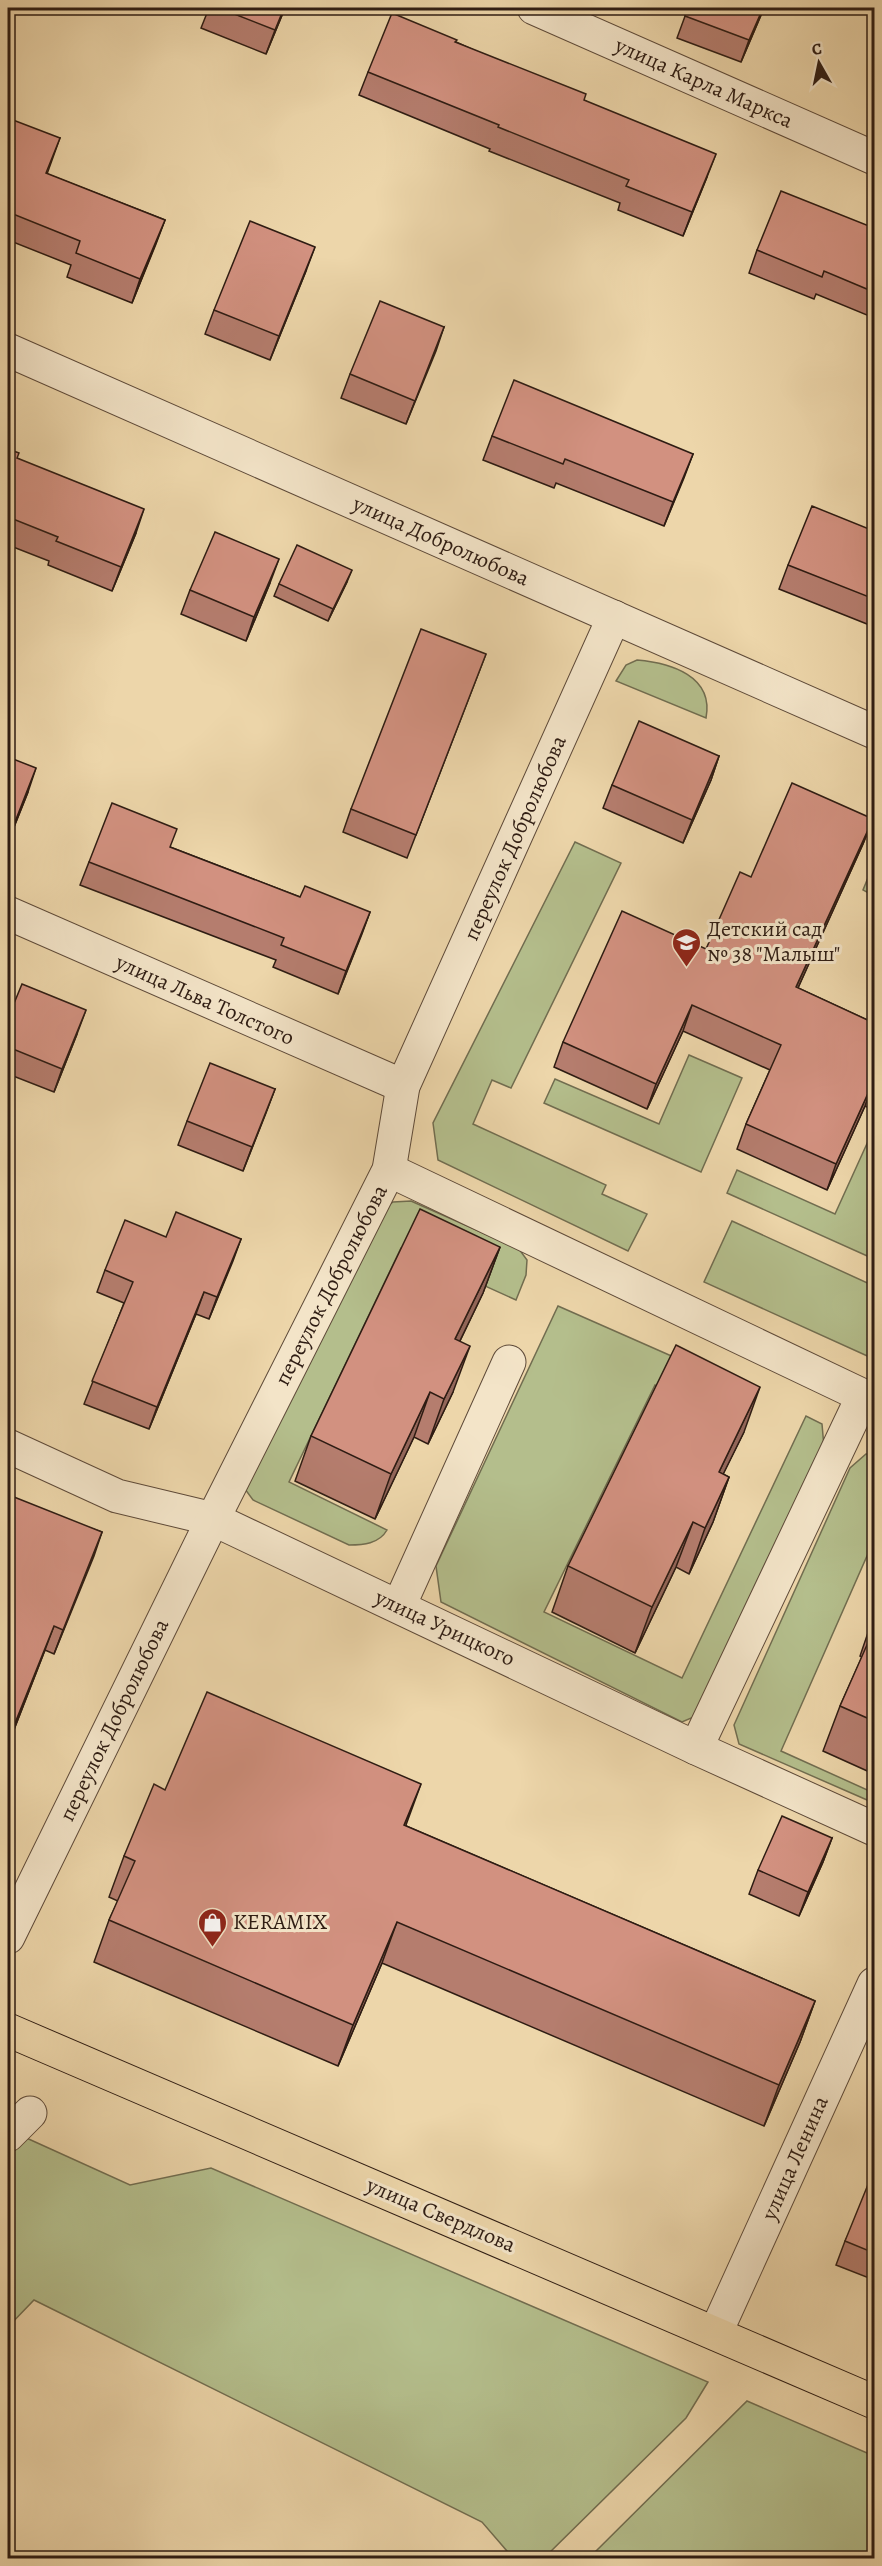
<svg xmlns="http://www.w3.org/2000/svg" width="882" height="2566" font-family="Alegreya,serif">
  <rect width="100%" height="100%" fill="#edd6aa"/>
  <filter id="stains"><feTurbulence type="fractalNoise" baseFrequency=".00333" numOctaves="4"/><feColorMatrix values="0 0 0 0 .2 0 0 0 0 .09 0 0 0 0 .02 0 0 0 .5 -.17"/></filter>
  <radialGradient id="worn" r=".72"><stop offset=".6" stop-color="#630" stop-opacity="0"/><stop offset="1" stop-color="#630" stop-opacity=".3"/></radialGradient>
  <g fill="#b4be8c" stroke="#716d50" stroke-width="1.5">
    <path d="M 637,660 C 671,663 714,676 706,718 L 616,681 L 626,665 Z"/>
    <polygon points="575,842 621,863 511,1088 492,1080 473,1124 606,1185 602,1194 647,1214 628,1251 438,1160 433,1123"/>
    <polygon points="874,863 874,896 863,890"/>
    <polygon points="689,1055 742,1078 701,1172 544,1103 555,1079 659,1124"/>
    <polygon points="870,1137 874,1139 874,1259 727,1193 737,1170 835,1214"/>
    <path d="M 411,1201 L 519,1249 L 527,1260 L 526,1275 L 516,1300 L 401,1248 L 289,1482 L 387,1530 C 379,1544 363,1545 349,1545 L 253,1500 L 242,1485 L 381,1211 L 393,1202 Z"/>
    <polygon points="732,1221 874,1286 874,1359 704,1282"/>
    <polygon points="558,1306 735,1384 726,1417 655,1385 544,1612 682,1678 806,1416 822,1424 824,1447 703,1713 682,1722 441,1602 436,1566"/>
    <polygon points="866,1454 874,1454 874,1540 781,1751 874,1793 874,1803 739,1744 734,1725 850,1468"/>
    <polygon points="22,2136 130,2185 211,2168 708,2382 686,2418 544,2558 513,2558 482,2522 34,2300 8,2327 8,2150"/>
    <polygon points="747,2401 874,2456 874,2558 589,2558"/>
  </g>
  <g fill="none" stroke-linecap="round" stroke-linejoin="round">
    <defs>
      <g id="minor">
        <polyline points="534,8 874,158"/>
        <polyline points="8,350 874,732"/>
        <polyline points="8,913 403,1086"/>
        <polyline points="389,1170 874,1401"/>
        <polyline points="8,1446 117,1496 213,1519 696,1748 874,1829"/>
        <polyline points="399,1606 509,1362"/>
        <polyline points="696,1748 863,1396"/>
        <polyline points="8,1937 213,1519 389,1170 403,1086 614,617"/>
        <polyline points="8,2135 30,2113"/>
        <polyline points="716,2332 874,1984"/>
      </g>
      <polyline id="major" points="8,2030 874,2402"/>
    </defs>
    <use href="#minor" stroke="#5e4a39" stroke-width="35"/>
    <use href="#major" stroke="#2e1c13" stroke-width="35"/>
    <use href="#minor" stroke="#f3e4c8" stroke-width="33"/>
    <use href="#major" stroke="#edd6aa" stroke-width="33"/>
  </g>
  <g fill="#b57d6e" stroke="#2e1c13" stroke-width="1.5">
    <polygon points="209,8 285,8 266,54 201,28"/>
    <polygon points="688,8 764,8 741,62 677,38"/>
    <polygon points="456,42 584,100 707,177 683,236 618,210 620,203 489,151 490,149 359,95 368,72"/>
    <polygon points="8,134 60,138 47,174 165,220 132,303 67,277 71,265 8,240"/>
    <polygon points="874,228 874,318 816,294 814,299 749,273 757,250"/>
    <polygon points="306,271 270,360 205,334 214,310"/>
    <polygon points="444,327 406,424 341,398 350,374"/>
    <polygon points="492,436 693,454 664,526 556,483 554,488 483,460"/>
    <polygon points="8,449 17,458 136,533 112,591 48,565 49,561 8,545"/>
    <polygon points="874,538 872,544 874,545 874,640 868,638 872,626 779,589 788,565"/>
    <polygon points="347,582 328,621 274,596 279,584"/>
    <polygon points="270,583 246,641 181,614 190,590"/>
    <polygon points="486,654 407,858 343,832 351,809"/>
    <polygon points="719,756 711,780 683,843 603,808 612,785"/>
    <polygon points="8,757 28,792 8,842"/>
    <polygon points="873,819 863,844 798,988 874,1023 874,1110 865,1106 827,1190 737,1149 746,1124 770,1070 683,1031 647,1109 554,1067 563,1042 706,949 751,877"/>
    <polygon points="170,847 300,897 370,912 338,994 273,967 276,960 80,885 89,862"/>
    <polygon points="8,1018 77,1034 54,1092 8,1074"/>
    <polygon points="275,1089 243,1171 178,1145 187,1121"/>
    <polygon points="166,1237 241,1239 209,1319 196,1314 149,1429 84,1404 124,1303 97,1292 105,1270"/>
    <polygon points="500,1247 483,1293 460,1341 453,1392 428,1444 414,1437 375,1519 295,1481 311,1436"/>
    <polygon points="744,1432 723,1474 729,1477 713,1522 689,1574 676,1567 635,1653 552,1612 568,1566"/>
    <polygon points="8,1500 102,1532 54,1654 45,1650 8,1745"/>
    <polygon points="874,1615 874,1774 823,1751 840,1706 862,1657 860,1656"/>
    <polygon points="165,1790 406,1826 815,2001 800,2042 764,2126 382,1963 338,2066 94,1962 109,1920 118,1901 109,1897 124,1856"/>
    <polygon points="832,1838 823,1862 799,1916 749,1894 758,1870"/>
    <polygon points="874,2185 874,2280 836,2265 845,2241"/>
  </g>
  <g fill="#93665a" stroke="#2e1c13" stroke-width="1.5">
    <polygon points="284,8 285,8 266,54 275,30"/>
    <polygon points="763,8 764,8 741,62 749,40"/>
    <polygon points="716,154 707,177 683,236 692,212"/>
    <polygon points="165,220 156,244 132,303 140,279"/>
    <polygon points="315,247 306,271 270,360 279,336"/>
    <polygon points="444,327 436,351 406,424 415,401"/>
    <polygon points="693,454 684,478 664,526 673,502"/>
    <polygon points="144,509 136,533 112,591 121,567"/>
    <polygon points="279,559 270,583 246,641 254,617"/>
    <polygon points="352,570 347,582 328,621 333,609"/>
    <polygon points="719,756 711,780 683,843 692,820"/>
    <polygon points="36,768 28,792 8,842 13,827"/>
    <polygon points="873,819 863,844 787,1012 796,987"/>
    <polygon points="370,912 362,934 338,994 346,971"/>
    <polygon points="692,1005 683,1031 647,1109 656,1084"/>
    <polygon points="86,1010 77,1034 54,1092 62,1069"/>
    <polygon points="874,1080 865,1106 827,1190 836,1164"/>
    <polygon points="275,1089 266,1113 243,1171 252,1147"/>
    <polygon points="241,1239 233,1261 209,1319 217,1297"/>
    <polygon points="500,1247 483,1293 439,1384 455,1339"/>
    <polygon points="204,1292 196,1314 149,1429 157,1407"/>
    <polygon points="470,1346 453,1392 428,1444 444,1399"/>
    <polygon points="760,1387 744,1432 702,1517 719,1472"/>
    <polygon points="430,1392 414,1437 375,1519 391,1474"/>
    <polygon points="729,1477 713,1522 689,1574 705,1528"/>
    <polygon points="693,1522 676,1567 635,1653 652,1607"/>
    <polygon points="102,1532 94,1556 54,1654 63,1630"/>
    <polygon points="54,1626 45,1650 8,1745 11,1733"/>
    <polygon points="421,1784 406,1825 389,1866 404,1825"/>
    <polygon points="832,1838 823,1862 799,1916 808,1892"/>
    <polygon points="397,1922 382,1963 338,2066 353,2025"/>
    <polygon points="815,2001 800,2042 764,2126 779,2085"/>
  </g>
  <g fill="#d29180" stroke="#2e1c13" stroke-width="1.5">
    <polygon points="219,8 284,8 275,30"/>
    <polygon points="688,8 763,8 749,40 685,16"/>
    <polygon points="392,13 457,40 455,42 586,94 584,100 716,154 692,212 626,186 629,180 498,127 499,125 368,72"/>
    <polygon points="13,120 60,138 46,173 165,220 140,279 76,253 80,241 8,212 8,134"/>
    <polygon points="781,191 874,228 874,292 824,271 822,277 757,250"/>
    <polygon points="250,221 315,247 279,336 214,310"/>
    <polygon points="380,301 444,327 415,401 350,374"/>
    <polygon points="514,380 693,454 673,502 565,459 563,464 492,436"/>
    <polygon points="8,449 19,453 17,458 144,509 121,567 56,541 58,537 8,517"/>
    <polygon points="812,506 874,531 874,537 872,544 874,545 874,599 788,565"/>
    <polygon points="215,532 279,559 254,617 190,590"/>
    <polygon points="297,545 352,570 333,609 279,584"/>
    <polygon points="421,629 486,654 416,835 351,809"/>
    <polygon points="639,721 719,756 692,820 612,785"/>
    <polygon points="8,757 36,768 13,827 8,825"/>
    <polygon points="792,783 873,819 796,987 874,1023 874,1080 836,1164 746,1124 781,1045 692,1005 656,1084 563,1042 622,911 706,949 740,872 751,877"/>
    <polygon points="112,803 177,829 170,847 300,897 305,886 370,912 346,971 281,945 284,938 89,862"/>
    <polygon points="22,984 86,1010 62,1069 8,1047 8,1018"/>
    <polygon points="210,1063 275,1089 252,1147 187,1121"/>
    <polygon points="420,1209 500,1247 455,1339 470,1346 444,1399 430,1392 391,1474 311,1436"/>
    <polygon points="176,1212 241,1239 217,1297 204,1292 157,1407 92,1381 133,1282 105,1270 125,1220 166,1237"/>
    <polygon points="676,1345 760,1387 719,1472 729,1477 705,1528 693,1522 652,1607 568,1566"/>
    <polygon points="9,1495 102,1532 63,1630 54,1626 11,1733 8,1731 8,1500"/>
    <polygon points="874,1629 874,1721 840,1706"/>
    <polygon points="207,1692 421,1784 404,1825 815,2001 779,2085 397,1922 353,2025 109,1920 135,1861 124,1856 154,1784 165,1790"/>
    <polygon points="782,1816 832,1838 808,1892 758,1870"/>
    <polygon points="869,2182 874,2185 874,2253 845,2241"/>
  </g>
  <defs>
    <symbol id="school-pin" viewBox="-11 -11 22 30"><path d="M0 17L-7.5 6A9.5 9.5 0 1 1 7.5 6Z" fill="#8f2418" stroke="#f3e4c8"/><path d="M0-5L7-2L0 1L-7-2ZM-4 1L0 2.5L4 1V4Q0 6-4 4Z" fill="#fff"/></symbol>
    <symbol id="shop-pin" viewBox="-11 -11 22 30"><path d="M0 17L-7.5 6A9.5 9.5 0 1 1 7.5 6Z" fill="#8f2418" stroke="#f3e4c8"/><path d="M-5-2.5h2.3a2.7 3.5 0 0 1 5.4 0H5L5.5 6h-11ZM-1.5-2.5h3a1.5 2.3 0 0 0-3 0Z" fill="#fff"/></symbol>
  </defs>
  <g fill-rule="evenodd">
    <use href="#school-pin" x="670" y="926" width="33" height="45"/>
    <use href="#shop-pin" x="196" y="1906" width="33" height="45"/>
  </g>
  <g text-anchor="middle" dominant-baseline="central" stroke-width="6" stroke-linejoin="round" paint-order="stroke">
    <g font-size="22" fill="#2e1c13" stroke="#f3e4c8">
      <text transform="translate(704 83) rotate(24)">улица Карла Маркса</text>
      <text transform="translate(441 541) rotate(24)">улица Добролюбова</text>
      <text transform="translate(515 838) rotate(-66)">переулок Добролюбова</text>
      <text transform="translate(205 1000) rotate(24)">улица Льва Толстого</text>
      <text transform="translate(331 1285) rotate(-63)">переулок Добролюбова</text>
      <text transform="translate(445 1628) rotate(25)">улица Урицкого</text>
      <text transform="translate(114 1720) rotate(-64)">переулок Добролюбова</text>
      <text transform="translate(795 2158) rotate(-66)">улица Ленина</text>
      <text transform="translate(441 2215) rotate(23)">улица Свердлова</text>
    </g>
    <g font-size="22" fill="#2e1c13" stroke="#f3e4c8" text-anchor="start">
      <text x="707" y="929">Детский сад<tspan x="707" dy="25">№ 38 "Малыш"</tspan></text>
      <text x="233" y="1922">KERAMIX</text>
    </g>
  </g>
  <rect width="882" height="2566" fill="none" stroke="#edd6aa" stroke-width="30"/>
  <rect x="9" y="9" width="864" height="2548" fill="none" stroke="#2e1c13" stroke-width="3"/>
  <rect x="15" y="15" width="852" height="2536" fill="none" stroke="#2e1c13" stroke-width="1.5"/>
  <g transform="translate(819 63) rotate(351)" stroke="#f3e4c8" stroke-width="4.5" paint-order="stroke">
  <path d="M0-4.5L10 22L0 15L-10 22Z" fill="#2e1c13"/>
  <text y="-9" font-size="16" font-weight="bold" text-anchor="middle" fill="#2e1c13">С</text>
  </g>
  <rect width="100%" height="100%" filter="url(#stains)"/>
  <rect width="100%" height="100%" fill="url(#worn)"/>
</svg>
